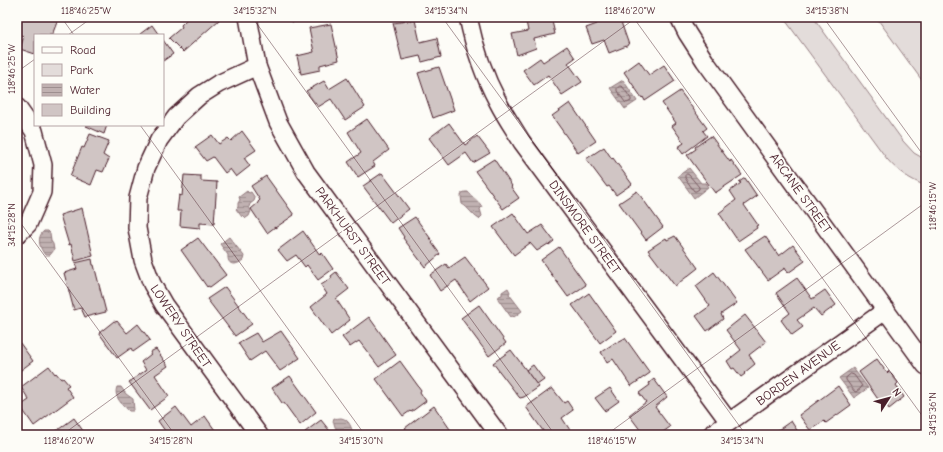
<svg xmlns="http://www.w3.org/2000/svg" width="943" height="452" font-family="'Comic Neue',sans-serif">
  <defs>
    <pattern id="water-rules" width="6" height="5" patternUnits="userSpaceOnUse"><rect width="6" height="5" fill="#c0b1b1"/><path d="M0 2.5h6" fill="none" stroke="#9e8f90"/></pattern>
  </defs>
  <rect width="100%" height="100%" fill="#fdfcf7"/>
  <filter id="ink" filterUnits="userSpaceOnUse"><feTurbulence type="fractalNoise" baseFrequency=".025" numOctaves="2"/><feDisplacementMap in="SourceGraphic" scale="8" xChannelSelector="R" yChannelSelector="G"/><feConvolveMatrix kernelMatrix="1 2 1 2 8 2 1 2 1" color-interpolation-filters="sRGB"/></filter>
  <g filter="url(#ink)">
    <g fill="#e3dcda" stroke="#967e82">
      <path d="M 783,17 L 813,17 L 903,141 L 914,153 L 926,160 L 926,186 C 911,180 898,172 887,159 Z"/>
      <polygon points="876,17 926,17 926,86"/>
    </g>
    <g fill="url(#water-rules)" stroke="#91777b">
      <polygon points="623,80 637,101 625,109 610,88"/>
      <polygon points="689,168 701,183 705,183 708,187 694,198 678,176"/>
      <polygon points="247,191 249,193 251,192 255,198 254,201 250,204 249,207 251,211 249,216 246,218 243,215 242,217 236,209 238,207 238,203 240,200 239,197"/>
      <path d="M 465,192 L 468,192 C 472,197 480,202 482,207 L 480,209 L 482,216 L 479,219 C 472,215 468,207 462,204 L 461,196 L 462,193 Z"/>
      <path d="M 44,231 L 48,231 L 50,233 L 51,241 L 53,244 L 54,250 L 50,255 L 45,255 C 40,249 36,237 44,231 Z"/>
      <path d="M 229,237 L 244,256 L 243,260 C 236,266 227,266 228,255 L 220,244 Z"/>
      <polygon points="508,288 510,292 509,294 522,311 514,317 513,316 511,317 498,299 499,296 502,295 502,292"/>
      <polygon points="853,368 868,388 854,398 839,378"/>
      <path d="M 117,387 L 121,387 L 126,394 L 133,399 L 134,410 L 133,411 L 129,411 C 123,405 113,397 117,387 Z"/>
      <path d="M 334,418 C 336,419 339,418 341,418 C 349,419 352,428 353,435 L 343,435 L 342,432 C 340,430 337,430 336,429 C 335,428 334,422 333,421 Z"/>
    </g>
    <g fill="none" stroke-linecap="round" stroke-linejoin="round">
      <g stroke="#795961" stroke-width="1">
        <polygon points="620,86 623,87 631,99 631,101 627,103 625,102 617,91 617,89"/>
        <polygon points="687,174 689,175 699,187 699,189 696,191 694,191 685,178 685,176"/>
        <polygon points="851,374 854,375 862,386 861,388 856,392 854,391 846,380 846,378"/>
      </g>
    </g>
    <g fill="#d0c5c4" stroke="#4a1f2b">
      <polygon points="17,17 39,17 43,18 43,17 59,17 52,35 35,35 35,54 20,49 24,36 17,34"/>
      <polygon points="189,17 216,17 219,20 183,52 169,38 182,27 181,25"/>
      <polygon points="291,17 312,17 312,18 292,22"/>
      <polygon points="525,17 551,17 555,34 534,39 536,48 517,55 512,34 528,31"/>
      <polygon points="596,17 633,17 621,22 629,45 609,53 604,40 592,44 586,28 597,24 594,18"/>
      <polygon points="415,20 420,42 437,38 441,57 422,62 420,56 402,60 393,23"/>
      <polygon points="331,24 339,60 320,65 320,70 301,74 297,56 314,52 309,28"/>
      <polygon points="152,25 159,35 141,35 140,34"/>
      <polygon points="163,40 173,54 163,61"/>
      <polygon points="567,46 575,58 568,63 582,82 562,95 548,75 534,85 523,70 540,58 543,62"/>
      <polygon points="639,61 649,75 664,65 675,81 645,101 643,97 642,98 624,72"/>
      <polygon points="439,67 454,110 433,118 418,73"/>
      <polygon points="347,78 365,107 345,120 331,99 318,107 306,91 324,81 329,89"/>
      <polygon points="680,91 707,128 703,131 707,136 683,154 678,147 684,143 672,126 676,123 662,103"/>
      <polygon points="570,103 596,141 578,153 552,116"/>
      <polygon points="367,119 389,150 373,162 375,166 358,177 348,162 361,153 348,132"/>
      <polygon points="449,123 465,145 477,136 490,153 473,163 466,153 449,165 429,138"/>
      <polygon points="87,125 107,125 104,134 86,126"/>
      <polygon points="242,131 256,150 244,158 250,166 236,177 230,169 225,173 213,157 206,161 195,147 212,135 219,144 228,138 231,141"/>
      <polygon points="90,134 109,141 103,155 109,159 103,172 97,170 91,185 70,176 82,147 84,148"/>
      <polygon points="711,136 730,162 731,160 742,175 715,193 687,155 696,149 695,147"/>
      <polygon points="604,147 612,159 613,158 632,184 616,195 609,186 607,187 586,159"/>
      <polygon points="494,159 512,186 511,187 519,198 503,209 475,171"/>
      <polygon points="382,173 409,209 391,223 363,186"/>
      <polygon points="184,175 201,176 201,181 217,182 214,224 200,223 200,228 180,226 181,211 177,211 179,195 182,196"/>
      <polygon points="266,176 294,215 275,228 275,227 267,233 251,209 258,203 258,202 260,200 251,186"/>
      <polygon points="745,178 757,196 744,205 758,225 756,226 757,228 738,241 719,213 736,200 730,191 741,183 739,182"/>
      <polygon points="637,191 663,227 646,240 619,203"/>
      <polygon points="82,208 93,256 75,261 71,244 69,245 60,215"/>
      <polygon points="513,213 528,234 542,225 554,241 549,245 548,244 537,251 530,243 514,255 493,227"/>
      <polygon points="415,217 433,242 432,243 440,254 425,267 403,238 404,237 398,228"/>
      <polygon points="303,231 320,255 322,253 333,269 318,280 307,265 305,267 296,255 287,261 278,250"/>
      <polygon points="675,236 698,268 675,286 648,250 666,238 667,240"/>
      <polygon points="765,236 779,256 793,245 805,261 788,273 785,268 768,280 745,249"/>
      <polygon points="198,238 226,275 210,287 208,286 207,287 181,250"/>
      <polygon points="559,247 586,285 568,297 541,260"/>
      <polygon points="465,257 488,287 470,301 456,280 440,291 430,275 446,264 449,268"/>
      <polygon points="92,259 93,265 94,265 106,312 85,317 81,308 74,310 64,273 77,269 75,263"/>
      <polygon points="336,272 349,289 336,299 350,320 331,335 311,307 327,294 321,285 332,278 331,276"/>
      <polygon points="714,272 737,303 721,314 723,319 707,331 696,316 710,306 696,286"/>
      <polygon points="797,278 812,299 825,290 836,305 821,316 814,308 797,320 803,327 792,335 781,320 790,313 776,293"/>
      <polygon points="225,287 252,324 235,336 207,299"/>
      <polygon points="589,293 616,331 600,343 572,305"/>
      <polygon points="479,305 506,343 489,356 461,318"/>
      <polygon points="745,315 766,342 749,355 755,364 744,373 745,374 741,377 734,368 732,369 727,361 741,350 726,330"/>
      <polygon points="369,317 396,355 379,367 359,341 350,347 342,337"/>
      <polygon points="114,321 116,322 117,321 127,333 138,324 150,340 133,352 131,348 117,358 99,333"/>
      <polygon points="281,331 300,358 280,371 265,351 250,361 238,343 256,333 262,342"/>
      <polygon points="625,338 650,373 631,386 613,359 607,363 601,352 616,342 616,343"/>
      <polygon points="17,339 33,361 17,373"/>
      <polygon points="156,349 168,366 155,375 169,396 150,410 129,382 146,370 141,362 151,354 150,352"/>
      <polygon points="511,350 539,387 524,397 520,398 519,397 493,363"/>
      <polygon points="877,359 887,373 889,371 898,383 896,385 904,397 889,409 885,403 882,405 859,372"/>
      <polygon points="400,361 421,390 420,392 426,401 411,412 410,411 403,416 376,379"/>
      <polygon points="533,365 544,380 537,385 526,370"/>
      <polygon points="49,366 55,374 56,373 61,379 63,378 69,385 66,387 73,397 34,426 20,406 29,400 21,387"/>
      <polygon points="290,376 316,412 300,425 284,403 282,403 272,388"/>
      <polygon points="654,379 667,397 655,407 670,427 659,435 644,435 629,415 646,402 639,393 650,385 649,383"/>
      <polygon points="838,386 851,405 826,423 824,421 810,430 799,415"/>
      <polygon points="552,388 564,403 567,401 573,410 562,418 570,430 563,435 546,435 526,407"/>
      <polygon points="610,388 619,401 605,411 595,398"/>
      <polygon points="434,406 452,432 453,435 408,435 405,431 406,430 405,428"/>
      <polygon points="176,407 191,427 205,416 217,433 214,435 168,435 158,421"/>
      <polygon points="74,418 86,435 51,435"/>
      <polygon points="321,420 333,435 306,435 305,432"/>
      <polygon points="791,421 800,435 771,435"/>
    </g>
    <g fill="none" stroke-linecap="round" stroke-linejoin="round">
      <defs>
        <g id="minor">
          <polyline points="248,17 257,66 278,122 306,172 499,435"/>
          <path d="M 468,17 C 474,46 484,76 498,102 C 505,116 514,129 522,142 L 729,422"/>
          <polyline points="679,17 687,33 705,61 926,366"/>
          <polyline points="257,66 218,84 199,96 176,117 159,140 146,168 138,198 137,228 143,260 152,284 164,305 259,435"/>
          <polyline points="17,107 34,131 43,165 42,192 28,224 17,235"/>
          <polyline points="711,435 886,310"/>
        </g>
      </defs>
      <use href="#minor" stroke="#4a1f2b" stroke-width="20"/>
      <use href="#minor" stroke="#fdfcf7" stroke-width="17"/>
    </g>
  </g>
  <path fill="none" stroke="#4a1f2b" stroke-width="1" stroke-opacity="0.45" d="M 61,17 L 74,35M 252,17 L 555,435M 442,17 L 746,435M 633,17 L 926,421M 823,17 L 926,159M 68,35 L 93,17M 17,72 L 35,59M 140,125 L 365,435M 17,218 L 175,435M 62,435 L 637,17M 606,435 L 926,202"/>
  <g text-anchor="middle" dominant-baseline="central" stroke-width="3.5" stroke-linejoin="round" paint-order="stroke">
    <g font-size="13" fill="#4a1f2b" stroke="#fdfcf7">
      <text transform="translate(801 193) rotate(54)">ARCANE STREET</text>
      <text transform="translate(585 227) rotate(54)">DINSMORE STREET</text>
      <text transform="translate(353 236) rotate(54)">PARKHURST STREET</text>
      <text transform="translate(181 326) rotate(56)">LOWERY STREET</text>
      <text transform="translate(798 373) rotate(-36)">BORDEN AVENUE</text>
    </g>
  </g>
  <rect width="943" height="452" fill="none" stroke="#fdfcf7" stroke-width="44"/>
  <rect x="34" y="34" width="130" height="92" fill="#fdfcf7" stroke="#b5a4a5"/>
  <rect x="42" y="47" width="20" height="6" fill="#fdfcf7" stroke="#b5a4a5"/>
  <text x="70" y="54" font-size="12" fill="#4a1f2b">Road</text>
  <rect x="42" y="64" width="20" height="12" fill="#e3dcda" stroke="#b5a4a5"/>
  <text x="70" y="74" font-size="12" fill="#4a1f2b">Park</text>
  <rect x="42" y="84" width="20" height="12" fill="url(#water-rules)" stroke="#b5a4a5"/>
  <text x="70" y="94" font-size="12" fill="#4a1f2b">Water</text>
  <rect x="42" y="104" width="20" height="12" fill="#d0c5c4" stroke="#b5a4a5"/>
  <text x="70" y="114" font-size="12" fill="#4a1f2b">Building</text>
  <g transform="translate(889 398) rotate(54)" stroke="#fdfcf7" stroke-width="3" paint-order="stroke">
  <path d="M0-3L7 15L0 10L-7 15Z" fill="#4a1f2b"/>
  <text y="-6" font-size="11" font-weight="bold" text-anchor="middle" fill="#4a1f2b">N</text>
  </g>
  <rect x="22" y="22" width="899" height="408" fill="none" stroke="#4a1f2b" stroke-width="1.5"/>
  <g font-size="10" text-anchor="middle" fill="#4a1f2b">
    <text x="86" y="14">118°46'25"W</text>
    <text x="255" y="14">34°15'32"N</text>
    <text x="446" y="14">34°15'34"N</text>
    <text x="630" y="14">118°46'20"W</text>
    <text x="827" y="14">34°15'38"N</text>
    <text transform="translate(11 69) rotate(-90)" y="4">118°46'25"W</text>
    <text transform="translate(932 206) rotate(-90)" y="4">118°46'15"W</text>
    <text transform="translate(11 225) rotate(-90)" y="4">34°15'28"N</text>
    <text transform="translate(932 414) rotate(-90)" y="4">34°15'36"N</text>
    <text x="69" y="444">118°46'20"W</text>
    <text x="171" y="444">34°15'28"N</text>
    <text x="361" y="444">34°15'30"N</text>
    <text x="612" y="444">118°46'15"W</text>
    <text x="742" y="444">34°15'34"N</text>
  </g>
</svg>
